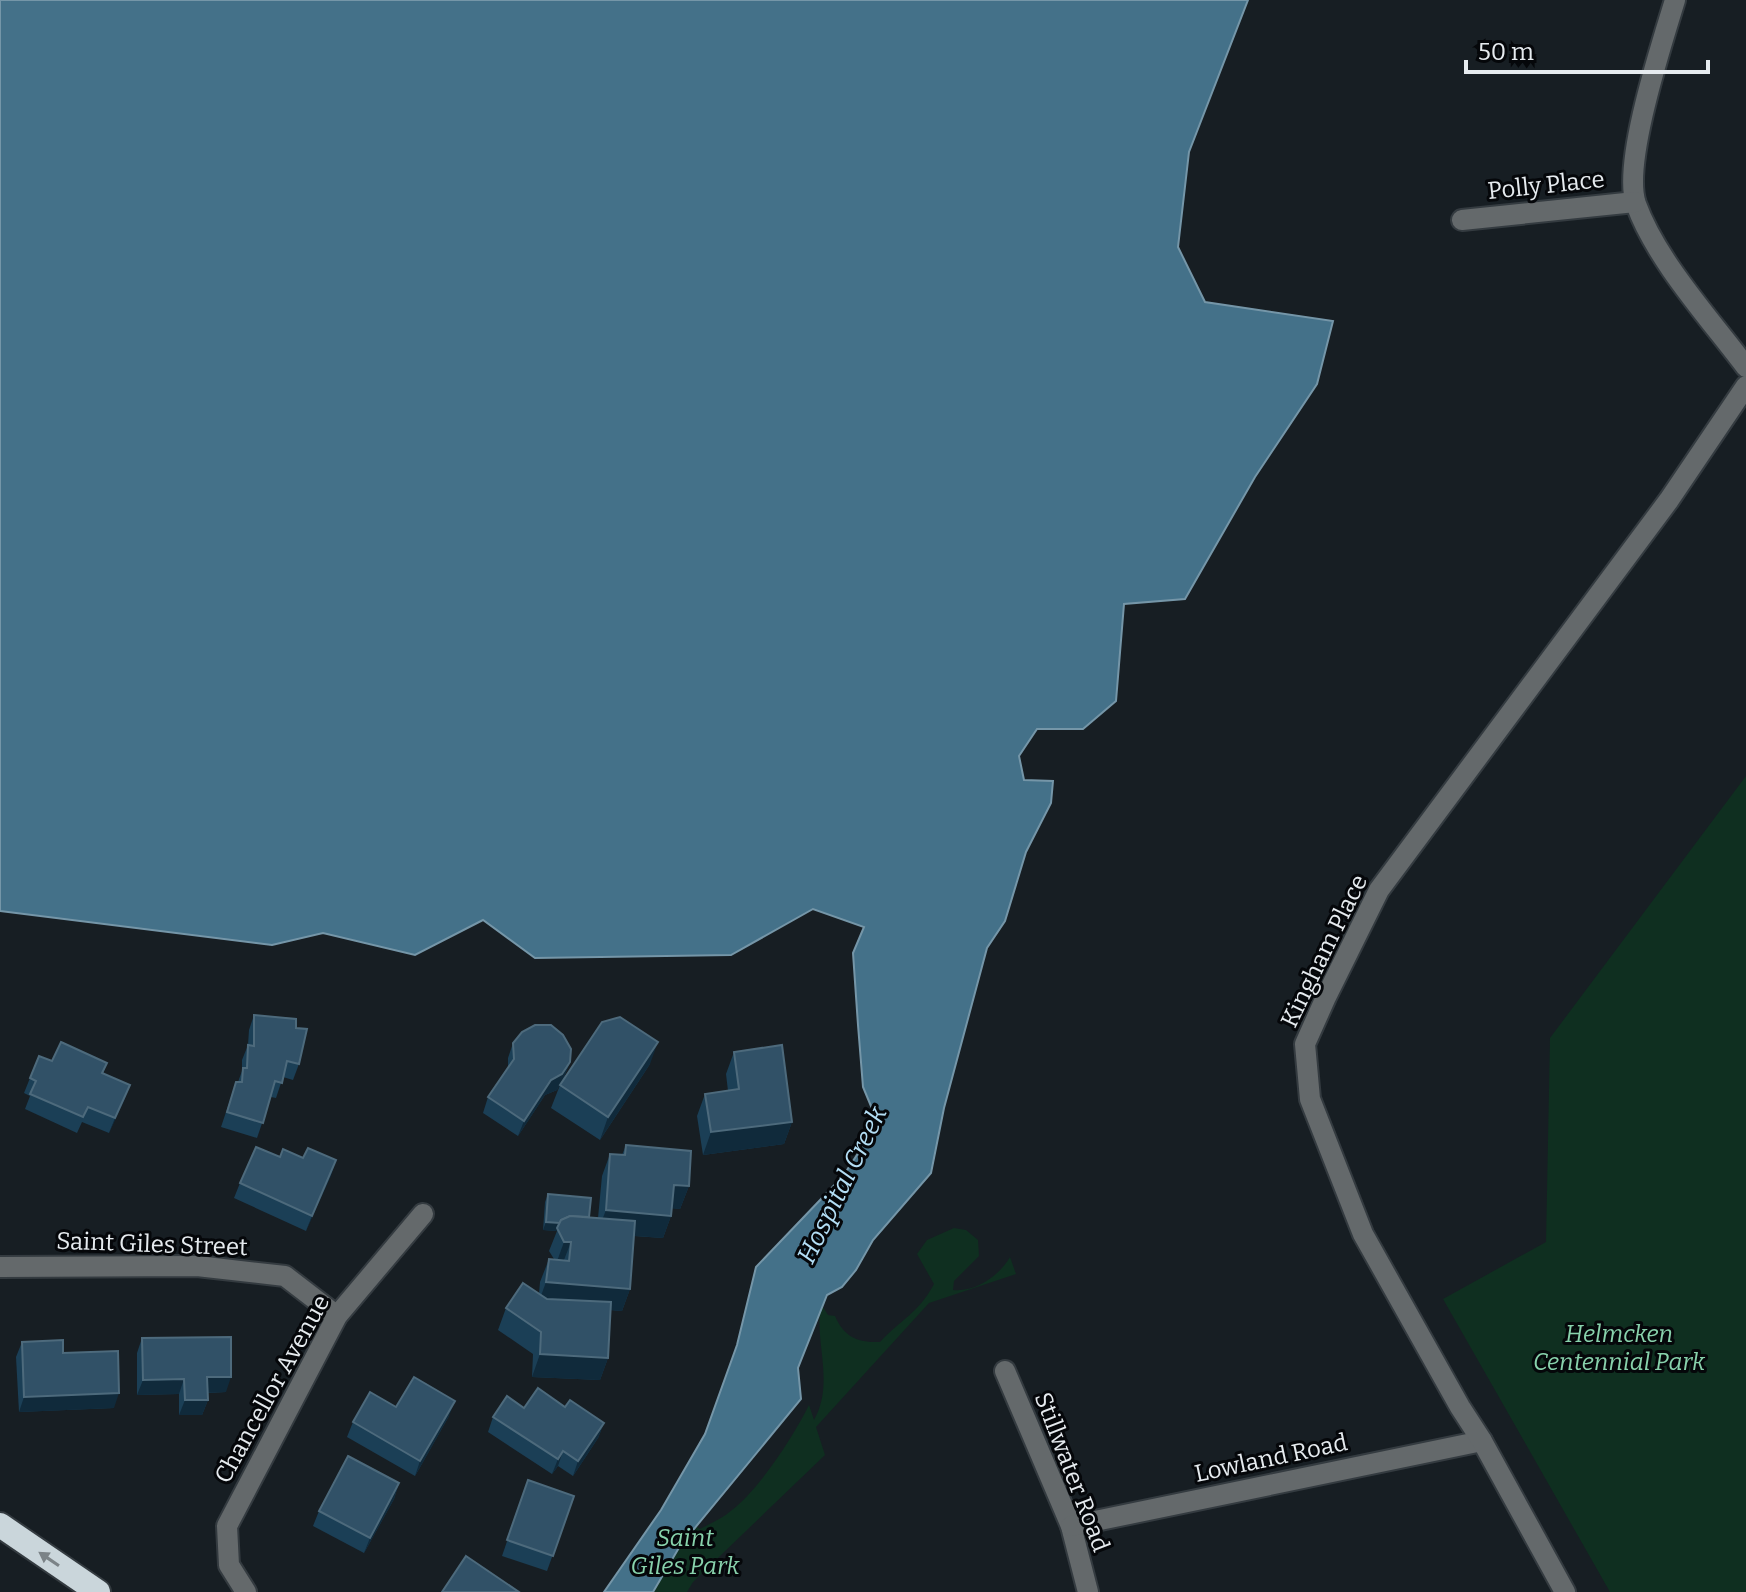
<svg xmlns="http://www.w3.org/2000/svg" width="1746" height="1592" font-family="Bitter,serif">
  <rect width="100%" height="100%" fill="#171e23"/>
  <g fill="#0f2f20">
    <polygon points="1746,776 1746,1592 1610,1592 1443,1299 1546,1242 1550,1038"/>
    <path d="M 954,1228 L 966,1230 L 978,1240 L 979,1256 L 954,1281 L 953,1290 C 976,1292 999,1276 1010,1257 L 1016,1274 L 929,1303 L 816,1427 L 825,1455 L 693,1582 L 687,1592 L 642,1592 L 692,1523 L 700,1529 C 711,1523 723,1518 732,1510 C 760,1488 793,1437 809,1405 L 814,1420 C 835,1382 814,1343 821,1304 L 828,1315 L 835,1316 C 844,1337 858,1343 880,1342 C 901,1319 918,1314 934,1284 L 917,1254 L 927,1240 Z"/>
  </g>
  <polygon fill="#447189" stroke="#7596a8" stroke-width="2" points="0,0 1248,0 1189,152 1178,247 1205,302 1333,321 1317,384 1255,477 1185,599 1124,604 1116,701 1083,729 1037,729 1019,756 1024,780 1053,781 1051,803 1026,852 1005,921 987,948 944,1108 931,1173 873,1240 856,1270 842,1287 827,1295 798,1368 801,1399 680,1546 653,1592 604,1592 661,1510 705,1434 737,1345 756,1267 843,1176 878,1123 863,1087 858,1025 853,953 864,927 813,909 731,955 535,958 483,920 415,955 323,933 272,945 0,911"/>
  <g fill="none" stroke-linecap="round" stroke-linejoin="round">
    <defs>
      <g id="minor">
        <path d="M 1675,0 C 1662,43 1622,164 1636,204 C 1656,260 1710,319 1746,367"/>
        <polyline points="1462,220 1635,202"/>
        <polyline points="0,1267 197,1266 285,1276 337,1316"/>
        <polyline points="1005,1371 1071,1526 1088,1592"/>
        <polyline points="1071,1526 1482,1441"/>
        <polyline points="246,1592 229,1565 227,1526 337,1316 423,1214"/>
        <polyline points="1565,1592 1482,1441 1460,1407 1363,1234 1310,1099 1305,1044 1326,997 1379,890 1669,500 1746,386"/>
      </g>
      <polyline id="motorway" points="0,1525 98,1592"/>
    </defs>
    <use href="#minor" stroke="#343b40" stroke-width="24"/>
    <use href="#motorway" stroke="#343b40" stroke-width="28"/>
    <use href="#minor" stroke="#64696b" stroke-width="20"/>
    <use href="#motorway" stroke="#cad6db" stroke-width="24"/>
  </g>
  <g fill="#1b3f56">
    <polygon points="254,1015 296,1028 299,1064 293,1080 283,1077 276,1098 271,1097 257,1138 221,1127 236,1082 238,1082 242,1071 242,1060 248,1045 249,1030"/>
    <polygon points="513,1043 570,1062 564,1077 557,1090 545,1095 518,1136 483,1113 488,1097 508,1067 508,1058"/>
    <polygon points="734,1052 792,1122 784,1144 703,1155 697,1116 705,1094 728,1091 726,1074"/>
    <polygon points="107,1063 103,1074 130,1085 109,1133 82,1122 77,1133 25,1109 30,1096 24,1093 30,1078"/>
    <polygon points="650,1064 600,1140 551,1108 560,1085"/>
    <polygon points="626,1145 689,1186 680,1209 672,1208 671,1216 663,1238 634,1236 630,1289 622,1311 610,1310 608,1358 600,1380 532,1377 533,1354 498,1330 506,1308 539,1294 540,1282 549,1259 554,1259 549,1251 557,1231 543,1230 545,1202 548,1194 589,1217 598,1218 602,1176 610,1154 622,1155"/>
    <polygon points="280,1157 336,1160 306,1231 234,1198 240,1183"/>
    <polygon points="142,1338 226,1392 208,1393 208,1400 202,1415 179,1415 179,1394 137,1395 137,1353"/>
    <polygon points="22,1342 63,1353 114,1408 19,1412 16,1357"/>
    <polygon points="396,1407 449,1416 415,1476 347,1437 353,1422"/>
    <polygon points="565,1407 604,1423 598,1438 573,1476 558,1466 552,1474 488,1432 493,1417 524,1408"/>
    <polygon points="528,1480 574,1496 547,1571 502,1556"/>
    <polygon points="399,1483 394,1499 364,1553 313,1526 319,1511"/>
  </g>
  <g fill="#102a3b">
    <polygon points="658,1042 650,1064 600,1140 608,1117"/>
    <polygon points="570,1062 564,1077 557,1090 545,1095 518,1136 524,1121 551,1080"/>
    <polygon points="130,1085 124,1101 109,1133 115,1118"/>
    <polygon points="792,1122 784,1144 703,1155 711,1132"/>
    <polygon points="336,1160 331,1176 306,1231 312,1216"/>
    <polygon points="674,1185 689,1186 680,1209 666,1208"/>
    <polygon points="606,1210 671,1216 663,1238 597,1233"/>
    <polygon points="546,1222 589,1225 557,1228 557,1231 543,1230"/>
    <polygon points="564,1242 571,1242 562,1265 556,1264"/>
    <polygon points="546,1282 630,1289 622,1311 538,1304"/>
    <polygon points="540,1354 608,1358 600,1380 532,1377"/>
    <polygon points="207,1377 231,1377 226,1392 202,1393"/>
    <polygon points="184,1379 179,1394 137,1395 143,1380"/>
    <polygon points="119,1393 114,1408 19,1412 24,1397"/>
    <polygon points="185,1400 208,1400 202,1415 179,1415"/>
    <polygon points="455,1401 449,1416 415,1476 420,1461"/>
    <polygon points="604,1423 598,1438 573,1476 578,1461"/>
    <polygon points="563,1451 558,1466 552,1474 558,1459"/>
    <polygon points="399,1483 394,1499 364,1553 370,1538"/>
  </g>
  <g fill="#315167" stroke="#4d6a7c" stroke-width="2">
    <polygon points="254,1015 296,1019 296,1028 307,1029 299,1064 287,1061 282,1083 275,1081 263,1123 227,1112 236,1082 242,1082 243,1068 247,1068 248,1045 254,1046"/>
    <polygon points="620,1017 658,1042 608,1117 560,1085 602,1022"/>
    <polygon points="535,1025 551,1025 563,1035 571,1049 570,1062 562,1074 551,1080 524,1121 488,1097 514,1059 513,1043 522,1032"/>
    <polygon points="61,1042 107,1063 102,1073 130,1085 115,1118 88,1107 83,1117 30,1094 36,1081 30,1078 39,1056 52,1061"/>
    <polygon points="782,1045 792,1122 711,1132 705,1094 739,1089 734,1052"/>
    <polygon points="626,1145 691,1151 689,1186 674,1185 671,1216 606,1210 610,1154 625,1155"/>
    <polygon points="256,1147 280,1157 283,1149 303,1158 308,1148 336,1160 312,1216 240,1183"/>
    <polygon points="548,1194 591,1198 589,1217 570,1216 561,1220 560,1223 546,1222"/>
    <polygon points="570,1216 635,1221 630,1289 546,1282 549,1259 569,1261 571,1242 564,1242 557,1228 561,1220"/>
    <polygon points="523,1283 547,1299 611,1302 608,1358 540,1354 541,1332 506,1308"/>
    <polygon points="231,1337 231,1377 207,1377 208,1400 185,1400 184,1379 143,1380 142,1338"/>
    <polygon points="63,1340 63,1353 118,1351 119,1393 24,1397 22,1342"/>
    <polygon points="414,1377 455,1401 420,1461 353,1422 370,1392 396,1407"/>
    <polygon points="538,1388 565,1407 570,1400 604,1423 578,1461 563,1451 558,1459 493,1417 507,1396 524,1408"/>
    <polygon points="348,1456 399,1483 370,1538 319,1511"/>
    <polygon points="528,1480 574,1496 553,1556 507,1540"/>
    <polygon points="466,1556 519,1592 442,1592"/>
  </g>
  <defs><path id="oneway-solid" d="M-6-.8H1V-3.2L6.5 0L1 3.2V.8H-6Z" transform="scale(2)"/></defs>
  <use fill="#7b8387" href="#oneway-solid" transform="translate(49 1559) rotate(-146)"/>
  <g text-anchor="middle" dominant-baseline="central" stroke-width="6" stroke-linejoin="round" paint-order="stroke">
    <g font-size="24" fill="#e6ebef" stroke="#05070a">
      <text transform="translate(1546 185) rotate(-6)">Polly Place</text>
      <text transform="translate(1324 951) rotate(-64)">Kingham Place</text>
      <text transform="translate(152 1244) rotate(2)">Saint Giles Street</text>
      <text transform="translate(272 1389) rotate(-61)">Chancellor Avenue</text>
      <text transform="translate(1271 1458) rotate(-12)">Lowland Road</text>
      <text transform="translate(1072 1472) rotate(69)">Stillwater Road</text>
    </g>
    <g font-size="24" font-style="italic" fill="#88d2ac" stroke="#05070a">
      <text x="1619" y="1334">Helmcken<tspan x="1619" dy="28">Centennial Park</tspan></text>
      <text x="685" y="1538">Saint<tspan x="685" dy="28">Giles Park</tspan></text>
    </g>
    <g font-size="26" font-style="italic" fill="#b3def5" stroke="#05070a">
      <text transform="translate(842 1185) rotate(-64)">Hospital Creek</text>
    </g>
  </g>
  <path d="M1466 60v12h242v-12" fill="none" stroke="#e6ebef" stroke-width="4"/>
  <text x="1478" y="60" font-size="24" fill="#e6ebef" stroke="#05070a" stroke-width="6" paint-order="stroke">50 m</text>
</svg>
